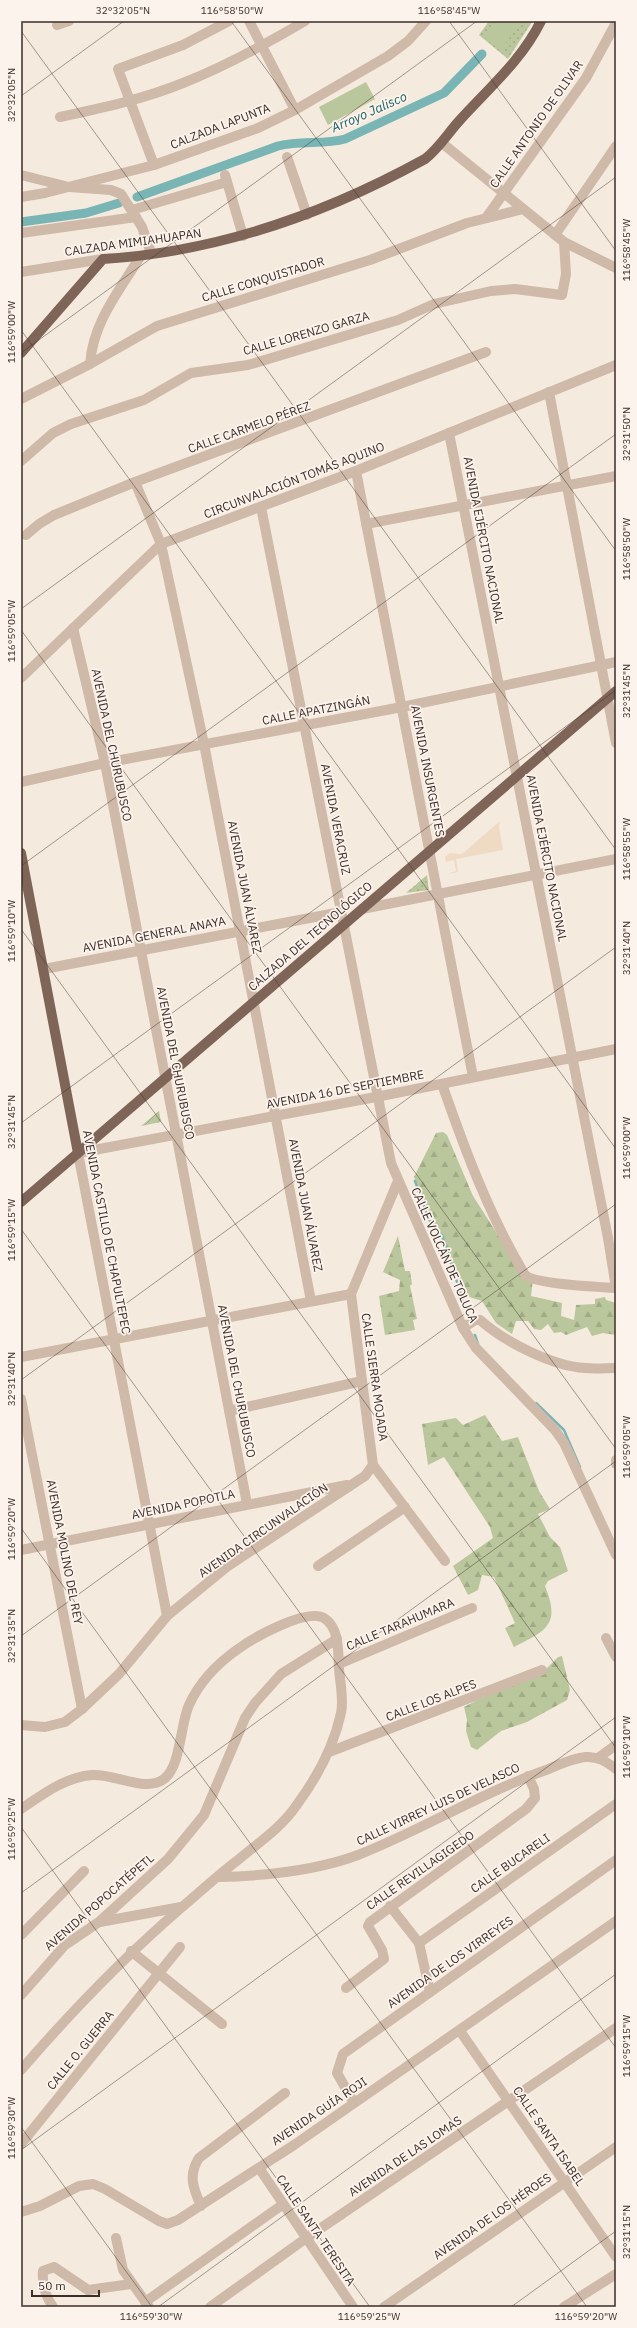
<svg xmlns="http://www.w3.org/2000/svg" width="637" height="2328" font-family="'IBM Plex Sans',sans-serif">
  <defs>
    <pattern id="grass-dots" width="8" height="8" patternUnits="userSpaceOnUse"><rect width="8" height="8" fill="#bac79c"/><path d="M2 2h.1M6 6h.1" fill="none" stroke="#a1ab86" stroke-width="1.8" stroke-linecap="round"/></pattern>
    <pattern id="forest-firs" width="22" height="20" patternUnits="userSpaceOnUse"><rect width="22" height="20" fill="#bac79c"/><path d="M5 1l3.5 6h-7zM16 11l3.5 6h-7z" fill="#a1ab86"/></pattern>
    <pattern id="garden-furrows" width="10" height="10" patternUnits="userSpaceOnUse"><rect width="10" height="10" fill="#bac79c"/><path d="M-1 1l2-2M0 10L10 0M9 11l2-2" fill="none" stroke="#a1ab86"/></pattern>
  </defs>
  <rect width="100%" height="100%" fill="#f5eade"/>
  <g fill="url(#grass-dots)">
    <polygon points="489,21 531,21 532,22 508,59 479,35"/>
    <polygon points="427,875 429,890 406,893"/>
  </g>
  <g fill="url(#forest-firs)">
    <polygon points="443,1132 447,1135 473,1196 498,1235 533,1278 531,1296 562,1303 561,1316 574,1320 576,1305 595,1304 595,1299 605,1297 606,1300 616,1303 616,1335 603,1333 592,1336 587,1327 566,1335 561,1332 554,1333 548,1324 541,1330 534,1329 528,1321 516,1321 512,1334 496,1323 482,1301 466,1296 414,1177 436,1133"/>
    <polygon points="398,1236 405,1271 410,1271 412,1284 410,1286 417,1319 413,1320 415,1330 385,1335 379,1296 399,1291 400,1280 383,1272"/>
    <path d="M 485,1415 L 502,1441 L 518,1437 L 539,1491 L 550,1509 L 538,1514 L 550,1537 L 560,1547 L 568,1571 L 548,1581 L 545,1586 C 561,1625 546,1631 514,1647 L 505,1628 L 515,1623 L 494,1577 L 482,1575 L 478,1590 L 468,1595 L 453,1566 L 493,1538 L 490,1527 L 444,1457 L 428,1465 L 422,1424 L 456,1418 L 463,1425 Z"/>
    <polygon points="562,1656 570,1690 567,1700 527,1722 501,1731 477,1750 471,1747 466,1731 467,1720 464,1707 497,1690 544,1671 558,1657"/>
  </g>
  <polygon fill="url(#garden-furrows)" points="159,1111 161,1122 141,1126"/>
  <g fill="#bac79c">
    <polygon points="498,21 523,21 500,50 485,38"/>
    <polygon points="366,82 375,99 328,125 319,107"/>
  </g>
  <polygon fill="#efdac4" points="500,821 499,827 503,850 456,859 458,872 447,874 456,871 454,860 446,862 445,857 450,853 462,854"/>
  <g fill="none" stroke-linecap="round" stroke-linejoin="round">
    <g stroke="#7ab5b6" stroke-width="2.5">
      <polyline points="415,1181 429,1220 442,1235 467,1313"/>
      <polyline points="475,1335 478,1344"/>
      <polyline points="536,1403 564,1430 580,1467"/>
    </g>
    <g stroke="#7ab5b6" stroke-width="9">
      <path d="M 137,197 L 278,146 C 301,140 323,145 345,139 L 444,93 L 482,54"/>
      <polyline points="21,222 86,213 119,203"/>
    </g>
    <g stroke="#cfb9a8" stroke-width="10">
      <polyline points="249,21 295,110"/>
      <polyline points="57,25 69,21"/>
      <path d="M 60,117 C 102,108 144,99 183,83 C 226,66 266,44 305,21"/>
      <polyline points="442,143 564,242 616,268"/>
      <polyline points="287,157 307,215"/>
      <polyline points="154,165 118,69 183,45 229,21"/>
      <polyline points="21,175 69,187 111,190 121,194 142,227 151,253"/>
      <polyline points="225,175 243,236"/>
      <polyline points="21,197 45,193 154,165 258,128 295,110 388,56 408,41 426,21"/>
      <polyline points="132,210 227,182"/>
      <polyline points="486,218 586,78 616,23"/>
      <polyline points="21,233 136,217"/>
      <polyline points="555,235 616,146"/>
      <polyline points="21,272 103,259"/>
      <path d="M 90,364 C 93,322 119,291 140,257"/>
      <polyline points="549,392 616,743"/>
      <polyline points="21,399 90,364 157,326 370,260 467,223 523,209"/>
      <polyline points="449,433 608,1238 616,1288"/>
      <polyline points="21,461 53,433 71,424 144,400 191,373 248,365 398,320 434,304 491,291 515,289 562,295 566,274 564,242"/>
      <polyline points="356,471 473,1077"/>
      <polyline points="135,482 161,544 204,744 311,1301"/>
      <polyline points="261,507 391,1163 463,1328 476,1348 555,1430 564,1443 616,1555"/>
      <polyline points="366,524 616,476"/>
      <polyline points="26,535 39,524 54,515 135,482 486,352"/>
      <polyline points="73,628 105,763 247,1504"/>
      <polyline points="21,678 161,544 356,471 616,365"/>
      <polyline points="21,782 105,763 402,707 616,662"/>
      <polyline points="362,909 616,859"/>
      <polyline points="44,969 341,912"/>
      <path d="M 442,1084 C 465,1150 489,1215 525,1275 C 534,1284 600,1287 616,1288"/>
      <polyline points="398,1181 351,1294 362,1381 373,1465 445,1561"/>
      <path d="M 463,1328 L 475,1320 L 480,1320 C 505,1342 552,1366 585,1368 C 595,1369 606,1368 616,1368"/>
      <polyline points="21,1357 351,1294"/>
      <polyline points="21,1399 82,1709"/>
      <polyline points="229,1411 362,1381"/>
      <polyline points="616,1460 616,1464"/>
      <polyline points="21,1550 347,1485"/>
      <polyline points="318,1566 405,1507"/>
      <polyline points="167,1616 78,1153 376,1097 616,1049"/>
      <polyline points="606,1638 616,1657"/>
      <polyline points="339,1664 472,1608"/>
      <polyline points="21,1725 45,1727 65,1722 82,1709 119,1674 167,1616 228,1566 365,1476 373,1465"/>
      <polyline points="329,1752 542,1670"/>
      <polyline points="598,1758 616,1745"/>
      <path d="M 21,1809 C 42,1795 65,1777 92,1775 C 114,1773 145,1793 164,1779 C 181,1766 180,1725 189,1705 C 199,1683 218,1663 238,1649 C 253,1638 306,1608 324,1618 C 340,1628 338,1653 339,1669 C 340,1682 344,1700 341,1713 C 334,1746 316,1779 296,1806 C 281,1828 258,1843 238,1860 C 218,1875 200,1892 181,1908 C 123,1958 71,2012 21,2070"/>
      <path d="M 218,1877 C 264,1876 315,1871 358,1855 C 422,1830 481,1793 546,1770 C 558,1765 573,1758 586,1757 C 598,1756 607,1762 616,1769"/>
      <polyline points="390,1906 419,1943 430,1992"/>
      <polyline points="100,1922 181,1907"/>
      <polyline points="21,1935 84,1871"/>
      <polyline points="419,1943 616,1804"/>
      <polyline points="131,1951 222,2024"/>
      <polyline points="346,1988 384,1959 382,1950 368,1926 370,1922 526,1809 535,1798 534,1789 528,1776"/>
      <polyline points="21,1995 65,1945 99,1922 168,1859 204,1815 245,1718 255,1703 281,1674 337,1639"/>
      <polyline points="460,2031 616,2257"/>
      <polyline points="354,2103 337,2073 343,2054 616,1860"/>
      <polyline points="21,2144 180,1947"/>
      <polyline points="259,2168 353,2307"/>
      <path d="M 201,2206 C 193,2188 188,2175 199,2158 L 285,2093"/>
      <polyline points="21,2212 40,2206 79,2186 93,2184 105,2189 159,2221 167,2224 178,2220 294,2145 616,1921"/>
      <polyline points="116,2238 123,2270 149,2307"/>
      <polyline points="145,2302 282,2205"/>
      <path d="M 53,2307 C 45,2295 42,2285 43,2271 L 54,2267 L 88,2290 L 131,2284"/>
      <polyline points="210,2307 305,2239 616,2028"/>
      <polyline points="384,2307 616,2147"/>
      <polyline points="564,2307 616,2274"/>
    </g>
    <g stroke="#7f6458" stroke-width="10">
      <path d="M 21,353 L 103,259 C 217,252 325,214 425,159 C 439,148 448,133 460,120 C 488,89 522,60 541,21"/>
      <polyline points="21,853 78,1153"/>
      <polyline points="21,1202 616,691"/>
    </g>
  </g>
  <path fill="none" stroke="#3c2e29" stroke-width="1" stroke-opacity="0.45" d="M 231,21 L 616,551M 449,21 L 616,251M 21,31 L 616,850M 21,96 L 124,21M 21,330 L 616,1149M 21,353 L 477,21M 21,609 L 616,177M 21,630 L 616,1449M 21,866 L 616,434M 21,929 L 616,1748M 21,1123 L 616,690M 21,1229 L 616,2048M 21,1380 L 616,947M 21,1528 L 587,2307M 21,1636 L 616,1204M 21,1827 L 370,2307M 21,1893 L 616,1461M 21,2127 L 152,2307M 21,2150 L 616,1717M 158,2307 L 616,1974M 511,2307 L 616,2231"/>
  <g text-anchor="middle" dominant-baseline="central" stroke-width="3.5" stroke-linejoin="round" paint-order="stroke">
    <g font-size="12" fill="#3c2e29" stroke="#fcf4ec">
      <text transform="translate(536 124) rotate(-55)">CALLE ANTONIO DE OLIVAR</text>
      <text transform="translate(220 126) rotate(-21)">CALZADA LAPUNTA</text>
      <text transform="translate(133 242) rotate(-8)">CALZADA MIMIAHUAPAN</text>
      <text transform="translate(263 279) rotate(-17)">CALLE CONQUISTADOR</text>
      <text transform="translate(306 333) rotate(-16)">CALLE LORENZO GARZA</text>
      <text transform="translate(249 427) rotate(-20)">CALLE CARMELO PÉREZ</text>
      <text transform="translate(294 480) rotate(-21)">CIRCUNVALACIÓN TOMÁS AQUINO</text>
      <text transform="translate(484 540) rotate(79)">AVENIDA EJÉRCITO NACIONAL</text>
      <text transform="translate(316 710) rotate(-11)">CALLE APATZINGÁN</text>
      <text transform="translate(112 745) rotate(78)">AVENIDA DEL CHURUBUSCO</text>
      <text transform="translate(428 771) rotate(79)">AVENIDA INSURGENTES</text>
      <text transform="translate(336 819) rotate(79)">AVENIDA VERACRUZ</text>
      <text transform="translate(547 858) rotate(79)">AVENIDA EJÉRCITO NACIONAL</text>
      <text transform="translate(245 887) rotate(79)">AVENIDA JUAN ÁLVAREZ</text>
      <text transform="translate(154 934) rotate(-11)">AVENIDA GENERAL ANAYA</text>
      <text transform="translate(310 936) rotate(-41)">CALZADA DEL TECNOLÓGICO</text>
      <text transform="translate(176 1063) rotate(79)">AVENIDA DEL CHURUBUSCO</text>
      <text transform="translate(345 1089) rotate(-11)">AVENIDA 16 DE SEPTIEMBRE</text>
      <text transform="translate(306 1205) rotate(79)">AVENIDA JUAN ÁLVAREZ</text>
      <text transform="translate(107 1232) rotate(79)">AVENIDA CASTILLO DE CHAPULTEPEC</text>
      <text transform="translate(445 1255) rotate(66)">CALLE VOLCÁN DE TOLUCA</text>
      <text transform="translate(375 1377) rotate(82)">CALLE SIERRA MOJADA</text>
      <text transform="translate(237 1381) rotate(79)">AVENIDA DEL CHURUBUSCO</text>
      <text transform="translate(183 1504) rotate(-12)">AVENIDA POPOTLA</text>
      <text transform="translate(263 1530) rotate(-35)">AVENIDA CIRCUNVALACIÓN</text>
      <text transform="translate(65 1552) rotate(79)">AVENIDA MOLINO DEL REY</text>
      <text transform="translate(400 1624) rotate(-23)">CALLE TARAHUMARA</text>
      <text transform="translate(431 1700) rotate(-21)">CALLE LOS ALPES</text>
      <text transform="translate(438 1804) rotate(-25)">CALLE VIRREY LUIS DE VELASCO</text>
      <text transform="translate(510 1863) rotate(-35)">CALLE BUCARELI</text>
      <text transform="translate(420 1870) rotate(-35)">CALLE REVILLAGIGEDO</text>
      <text transform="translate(99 1902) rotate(-41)">AVENIDA POPOCATÉPETL</text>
      <text transform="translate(450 1962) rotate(-35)">AVENIDA DE LOS VIRREYES</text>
      <text transform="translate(80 2050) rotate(-51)">CALLE O. GUERRA</text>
      <text transform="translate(319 2111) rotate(-34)">AVENIDA GUÍA ROJI</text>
      <text transform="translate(549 2136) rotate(56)">CALLE SANTA ISABEL</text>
      <text transform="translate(405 2156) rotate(-34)">AVENIDA DE LAS LOMAS</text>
      <text transform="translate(492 2216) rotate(-35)">AVENIDA DE LOS HÉROES</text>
      <text transform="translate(316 2230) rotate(56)">CALLE SANTA TERESITA</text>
    </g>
    <g font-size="13" font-style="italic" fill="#196062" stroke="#fcf4ec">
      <text transform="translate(369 112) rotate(-24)">Arroyo Jalisco</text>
    </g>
  </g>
  <rect width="637" height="2328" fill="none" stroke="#fcf4ec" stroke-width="44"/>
  <path d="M32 2290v6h67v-6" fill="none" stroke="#3c2e29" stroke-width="2"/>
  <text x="38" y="2290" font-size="12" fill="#3c2e29" stroke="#fcf4ec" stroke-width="3" paint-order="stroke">50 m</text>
  <rect x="22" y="22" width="593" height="2284" fill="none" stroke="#3c2e29" stroke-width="1.5"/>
  <g font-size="10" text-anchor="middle" fill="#3c2e29">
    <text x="123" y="14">32°32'05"N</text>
    <text x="232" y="14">116°58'50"W</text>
    <text x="449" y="14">116°58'45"W</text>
    <text transform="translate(11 95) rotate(-90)" y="4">32°32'05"N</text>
    <text transform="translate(626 250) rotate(-90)" y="4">116°58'45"W</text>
    <text transform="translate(11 332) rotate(-90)" y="4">116°59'00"W</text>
    <text transform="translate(626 434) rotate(-90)" y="4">32°31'50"N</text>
    <text transform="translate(626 549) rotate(-90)" y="4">116°58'50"W</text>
    <text transform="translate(11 631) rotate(-90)" y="4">116°59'05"W</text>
    <text transform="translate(626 691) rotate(-90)" y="4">32°31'45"N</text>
    <text transform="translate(626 849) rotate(-90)" y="4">116°58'55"W</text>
    <text transform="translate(11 931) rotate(-90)" y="4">116°59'10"W</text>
    <text transform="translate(626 948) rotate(-90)" y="4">32°31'40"N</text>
    <text transform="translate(11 1122) rotate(-90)" y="4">32°31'45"N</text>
    <text transform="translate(626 1148) rotate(-90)" y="4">116°59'00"W</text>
    <text transform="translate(11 1230) rotate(-90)" y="4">116°59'15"W</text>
    <text transform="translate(11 1379) rotate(-90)" y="4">32°31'40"N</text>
    <text transform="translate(626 1447) rotate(-90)" y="4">116°59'05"W</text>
    <text transform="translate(11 1529) rotate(-90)" y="4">116°59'20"W</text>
    <text transform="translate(11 1636) rotate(-90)" y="4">32°31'35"N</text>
    <text transform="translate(626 1747) rotate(-90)" y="4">116°59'10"W</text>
    <text transform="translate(11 1829) rotate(-90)" y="4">116°59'25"W</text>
    <text transform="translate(626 2046) rotate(-90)" y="4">116°59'15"W</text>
    <text transform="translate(11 2128) rotate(-90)" y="4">116°59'30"W</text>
    <text transform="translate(626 2232) rotate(-90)" y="4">32°31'15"N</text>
    <text x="151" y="2320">116°59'30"W</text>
    <text x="369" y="2320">116°59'25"W</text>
    <text x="586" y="2320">116°59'20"W</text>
  </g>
</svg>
